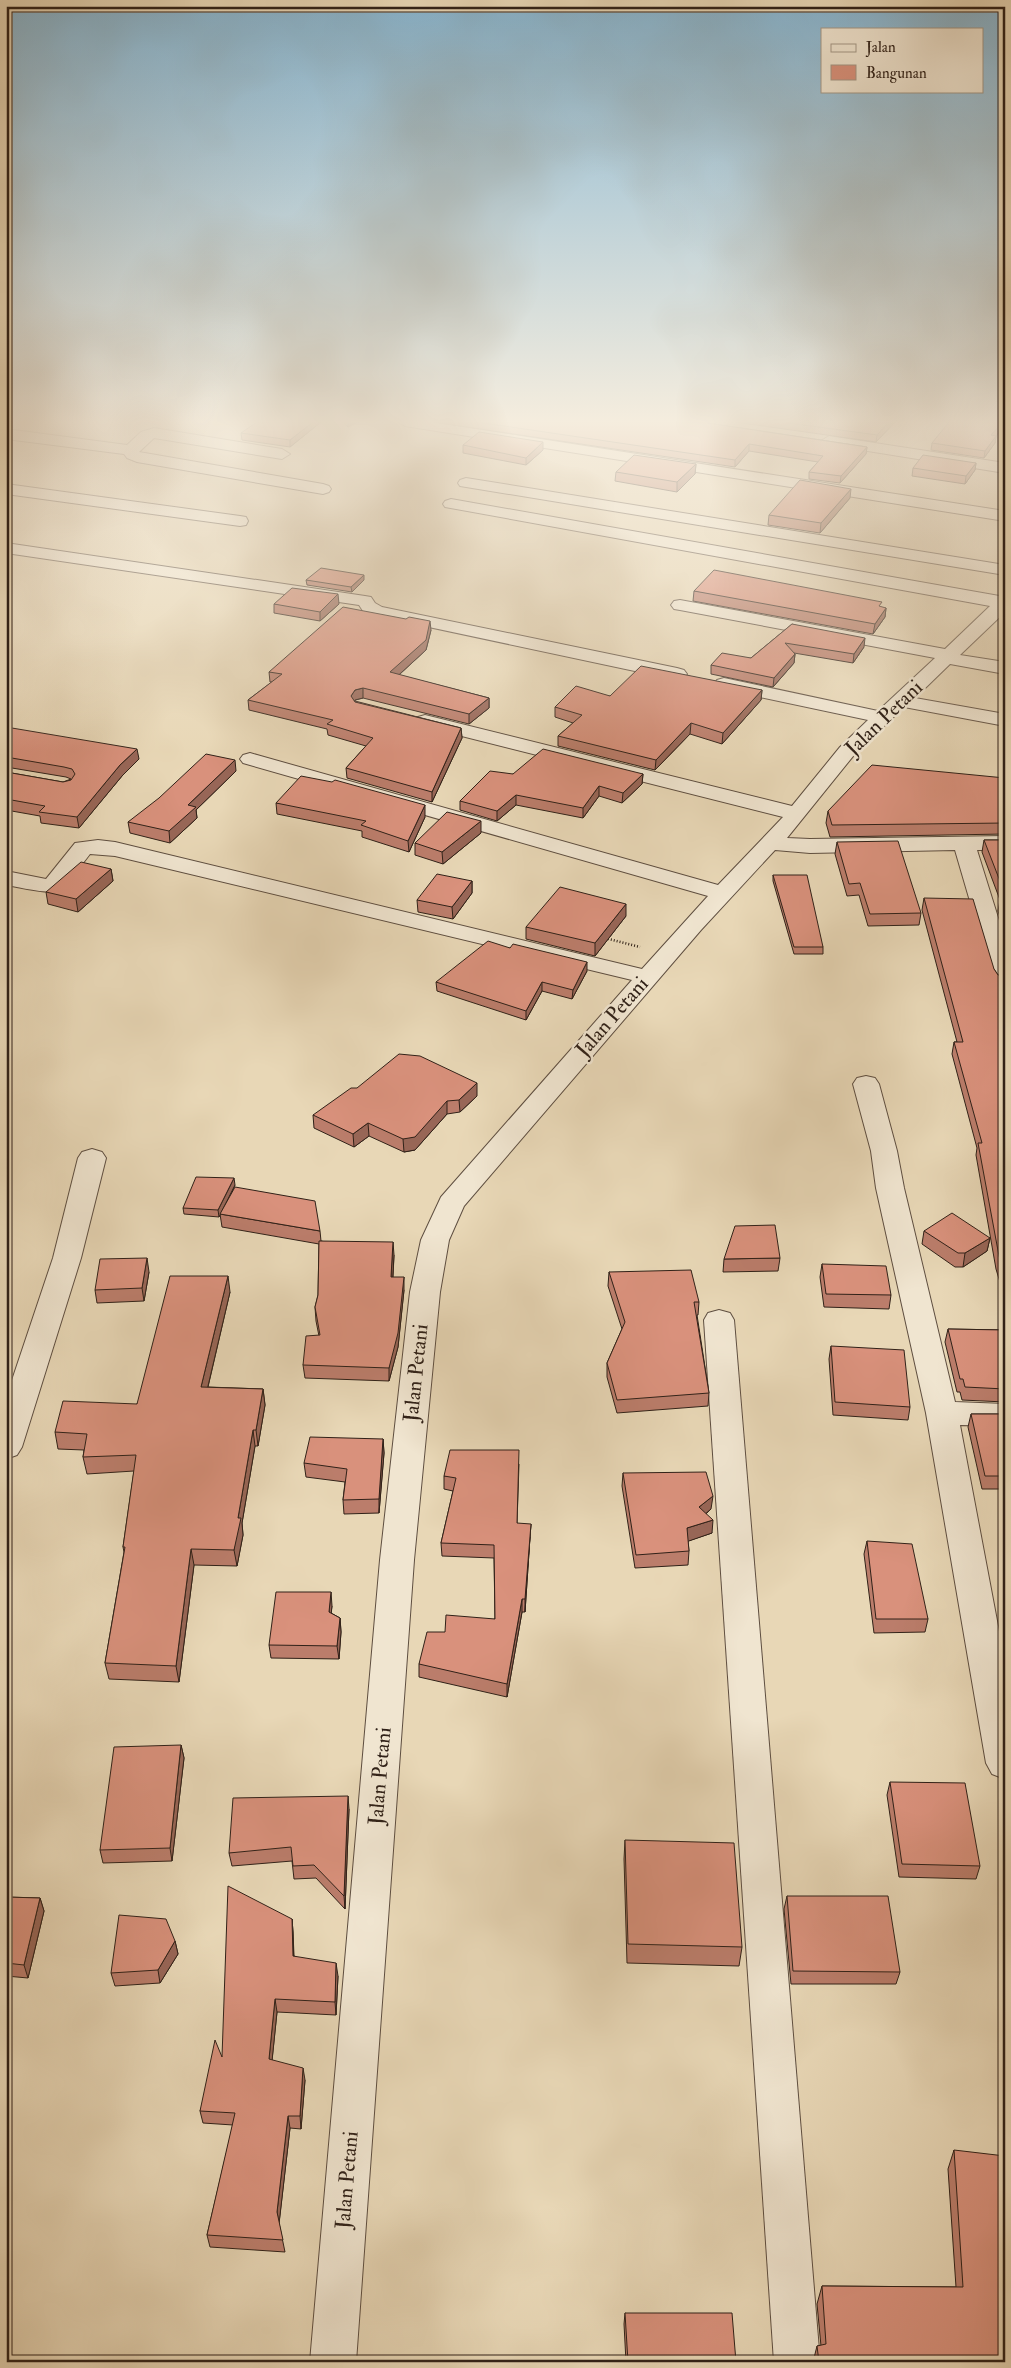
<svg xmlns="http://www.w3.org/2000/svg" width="1011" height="2368" font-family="'IM FELL Double Pica',serif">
  <rect width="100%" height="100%" fill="#e8d7b6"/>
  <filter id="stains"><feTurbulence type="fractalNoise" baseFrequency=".004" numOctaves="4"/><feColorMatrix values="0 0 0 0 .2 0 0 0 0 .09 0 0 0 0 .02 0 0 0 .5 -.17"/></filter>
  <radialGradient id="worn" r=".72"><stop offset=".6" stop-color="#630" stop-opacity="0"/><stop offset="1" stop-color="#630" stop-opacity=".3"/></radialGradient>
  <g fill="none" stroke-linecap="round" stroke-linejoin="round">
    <defs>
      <g id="street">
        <polygon points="398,422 431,422 1005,511 1005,521 405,426"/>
        <polygon points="154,428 282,449 290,454 282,459 154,438 139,452 323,484 329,486 331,489 329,492 323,494 137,462 127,458 124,454 6,439 6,429 127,445 141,432"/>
        <polygon points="829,436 1005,463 1005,473 824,444 821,441"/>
        <polygon points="466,478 1005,565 1005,575 460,486 458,483 460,480"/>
        <polygon points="6,484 240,516 246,517 248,521 246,525 240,526 6,494"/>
        <path d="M 451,499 L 1005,597 L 1005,612 L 960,655 L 1005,662 L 1005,674 L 950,664 L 915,698 L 1005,714 L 1005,726 L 904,707 L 854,755 L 787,838 L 810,839 L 1005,836 L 1005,850 L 977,850 L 1005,940 L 1005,987 L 996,985 L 993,980 L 955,850 L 810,853 L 775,850 L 701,930 L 464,1206 L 449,1240 L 440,1292 L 414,1560 L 356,2362 L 310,2362 L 380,1560 L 410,1292 L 421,1240 L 441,1197 L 632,980 L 115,856 L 90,854 C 55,899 61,895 6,885 L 6,871 L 46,879 L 75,843 L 98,840 L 115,842 L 642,969 L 708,896 L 243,763 L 240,759 L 243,755 L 250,753 L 257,755 L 718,885 L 783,817 L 418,725 L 415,721 L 418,717 L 425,715 L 792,806 L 840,747 L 868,720 L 717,688 L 714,684 L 717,680 L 724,678 L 878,711 L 935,658 L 680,610 L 674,609 L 671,605 L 674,601 L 680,600 L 945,649 L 990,606 L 445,507 L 443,504 L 445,501 Z"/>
        <polygon points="6,543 365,596 371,597 375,603 382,607 677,668 684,670 687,674 684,678 677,680 377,616 363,611 359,605 6,553"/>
        <polygon points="866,1076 875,1078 879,1084 897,1151 904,1188 955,1402 1005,1404 1005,1426 960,1425 1005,1663 1005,1779 992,1774 986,1763 926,1413 876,1188 871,1151 853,1084 857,1078"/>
        <polygon points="92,1149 102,1152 106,1158 81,1258 22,1447 17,1455 6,1459 6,1398 53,1258 78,1158 82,1152"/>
        <polygon points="719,1310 730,1313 734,1320 820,2362 774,2362 704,1320 708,1313"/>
      </g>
    </defs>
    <use href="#street" stroke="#5e4e40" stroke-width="2"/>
    <polyline stroke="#302118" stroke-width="2.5" stroke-dasharray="1 2" stroke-linecap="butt" points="605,938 640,947"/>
    <use href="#street" fill="#f0e5d0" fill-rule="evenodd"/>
  </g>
  <g fill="#bb7d6b" stroke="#302118">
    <polygon points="321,422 290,447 242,440 241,433"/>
    <polygon points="343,422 357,422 348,427"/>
    <polygon points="433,422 701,422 867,447 866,454 840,483 809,479 809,472 818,462 749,451 735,467"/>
    <polygon points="735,422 895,422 876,442"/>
    <polygon points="1002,429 996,436 995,443 984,458 931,450 932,443"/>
    <polygon points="463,445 543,450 526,465 463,453"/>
    <polygon points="976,463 975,470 965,484 912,476 913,468"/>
    <polygon points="696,464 695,474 677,492 615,481 616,472"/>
    <polygon points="850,498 820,533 768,525 769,515"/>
    <polygon points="306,580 364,580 352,592 307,585"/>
    <polygon points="694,591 886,608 885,617 873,634 693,601"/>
    <polygon points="274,604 339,604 320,621 274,613"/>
    <polygon points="792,624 864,647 853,663 794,653 795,654 794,663 773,687 711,674 711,665 751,658"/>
    <polygon points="431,630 426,650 399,675 489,698 489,708 469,724 363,698 355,700 355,701 461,728 462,738 432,802 347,778 346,768 366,746 328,735 327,729 249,710 248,700 272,682 270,682 269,672"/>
    <polygon points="762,690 761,700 722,744 690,734 655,770 558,746 558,736 573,723 555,717 555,707 610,696"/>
    <polygon points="6,727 139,759 122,776 79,828 41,823 40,816 6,810 6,772 63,782 71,779 66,777 6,767"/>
    <polygon points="236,771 196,810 197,818 170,843 130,833 128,822"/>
    <polygon points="513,774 643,774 642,784 622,803 599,796 583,818 516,805 497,821 460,810 460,801"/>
    <polygon points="1005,778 1005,834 830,837 826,823 828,811"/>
    <polygon points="276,803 425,817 409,852 362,837 362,831 277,814"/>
    <polygon points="481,833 443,864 415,855 415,843"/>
    <polygon points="984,840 1005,840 1005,933 998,911 1000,900 982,852"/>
    <polygon points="837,842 921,913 919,925 868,926 859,895 847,896 835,854"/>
    <polygon points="111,869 113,881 78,912 48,904 46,892"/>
    <polygon points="773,875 823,947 823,954 794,954 773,881"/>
    <polygon points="472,881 472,893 453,919 418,912 417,900"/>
    <polygon points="924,898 994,969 998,975 1005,976 1005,1299 996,1269 976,1155 977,1148 952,1054 954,1042 957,1042 922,910"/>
    <polygon points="626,916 595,956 526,939 526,927"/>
    <polygon points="510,948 587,971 572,999 542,991 526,1020 437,991 436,982"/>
    <polygon points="477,1096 460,1112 447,1114 415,1150 404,1152 369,1136 354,1147 314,1128 313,1115"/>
    <polygon points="235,1185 219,1217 184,1214 183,1208"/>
    <polygon points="220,1214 320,1231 321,1241 394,1255 393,1277 404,1290 398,1347 389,1381 305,1378 303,1365 319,1336 316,1321 315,1307 318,1295 319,1244 222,1227"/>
    <polygon points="924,1231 990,1238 987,1251 963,1267 955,1267 922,1244"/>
    <polygon points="780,1258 778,1271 723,1272 724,1259"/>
    <polygon points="822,1264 891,1295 889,1309 824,1307 820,1277"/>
    <polygon points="149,1272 144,1301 97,1303 95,1290"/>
    <polygon points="609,1272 699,1302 698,1315 697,1315 709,1393 708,1406 617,1413 607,1377 607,1363 622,1329 608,1286"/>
    <polygon points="230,1292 208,1387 263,1389 265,1405 258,1446 255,1446 242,1523 243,1535 237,1566 194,1565 179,1682 109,1679 105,1663 124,1552 123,1547 134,1471 87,1474 83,1457 84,1450 58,1449 55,1432 137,1404"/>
    <polygon points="948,1329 1005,1330 1005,1402 962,1400 960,1392 957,1392 945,1342"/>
    <polygon points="831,1346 910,1407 908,1420 833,1415 829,1359"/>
    <polygon points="971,1414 1005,1414 1005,1489 982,1489 968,1427"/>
    <polygon points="383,1439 384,1453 379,1513 344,1514 343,1500 345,1482 306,1477 304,1463"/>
    <polygon points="519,1464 517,1523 530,1537 525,1612 522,1612 507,1697 419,1677 419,1664 445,1632 495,1619 494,1558 442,1556 441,1543 453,1491 444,1489 444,1476"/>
    <polygon points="623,1473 711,1509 706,1514 712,1533 688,1541 689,1551 688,1565 635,1568 622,1486"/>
    <polygon points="867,1541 928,1619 925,1632 874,1633 864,1554"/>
    <polygon points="332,1606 331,1613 340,1618 341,1632 339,1659 271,1658 269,1645"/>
    <polygon points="181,1745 184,1758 172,1861 103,1863 100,1850"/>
    <polygon points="890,1782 980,1866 976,1879 899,1877 887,1795"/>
    <polygon points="349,1809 345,1909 316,1878 294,1879 292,1861 232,1866 229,1853"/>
    <polygon points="625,1840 742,1947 739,1966 627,1963 624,1859"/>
    <polygon points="787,1896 900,1972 896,1984 791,1984 784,1909"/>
    <polygon points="6,1897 40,1898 44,1911 28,1978 6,1976"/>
    <polygon points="292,1919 293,1932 294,1956 338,1976 336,2015 277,2012 272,2060 305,2080 301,2129 290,2128 279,2223 285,2252 210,2247 207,2235 233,2125 203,2123 200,2111 222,2057"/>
    <polygon points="175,1941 178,1954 160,1983 115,1986 111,1973"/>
    <polygon points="954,2150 1005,2362 813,2362 817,2346 821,2346 817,2304 822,2286 956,2287 948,2169"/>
    <polygon points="625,2313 736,2362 626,2362 624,2324"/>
  </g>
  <g fill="#986657" stroke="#302118">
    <polygon points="313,422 321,422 290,447 290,440"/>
    <polygon points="348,422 357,422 348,427"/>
    <polygon points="889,422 895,422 876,442 877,435"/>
    <polygon points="1003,422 1002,429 990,443 991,435"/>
    <polygon points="996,436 995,443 984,458 985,451"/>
    <polygon points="543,442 543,450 526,465 526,458"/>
    <polygon points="749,444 749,451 735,467 735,460"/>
    <polygon points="867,447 866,454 840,483 841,476"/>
    <polygon points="976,463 975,470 965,484 966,476"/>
    <polygon points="696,464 695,474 677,492 677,482"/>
    <polygon points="851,489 850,498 820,533 821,523"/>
    <polygon points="10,513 11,522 6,525 6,515"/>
    <polygon points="364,575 364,580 352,592 351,587"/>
    <polygon points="338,594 339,604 320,621 320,612"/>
    <polygon points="886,608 885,617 873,634 875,624"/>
    <polygon points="430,621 431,630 426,650 391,682 390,672"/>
    <polygon points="865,638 864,647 853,663 854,654"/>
    <polygon points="795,654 794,663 773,687 774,678"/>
    <polygon points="363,688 363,698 355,700 351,706 351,696 355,690"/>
    <polygon points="762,690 761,700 722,744 723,733"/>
    <polygon points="489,698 489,708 469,724 469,714"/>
    <polygon points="691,723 690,734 655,770 656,760"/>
    <polygon points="461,728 462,738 432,802 432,792"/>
    <polygon points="137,749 139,759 122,776 79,828 77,817 120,765"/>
    <polygon points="235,760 236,771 196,810 197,818 170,843 169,831 188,805"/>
    <polygon points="643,774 642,784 622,803 623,793"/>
    <polygon points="599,786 599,796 583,818 583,808"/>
    <polygon points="516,795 516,805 497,821 497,811"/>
    <polygon points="425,805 425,817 409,852 408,841"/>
    <polygon points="481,821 481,833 443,864 442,852"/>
    <polygon points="111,869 113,881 78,912 76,899"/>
    <polygon points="472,881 472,893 453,919 452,907"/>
    <polygon points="626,904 626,916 595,956 595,943"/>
    <polygon points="587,962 587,971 572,999 573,990"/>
    <polygon points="542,982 542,991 526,1020 526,1011"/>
    <polygon points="477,1083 477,1096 460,1112 459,1100"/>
    <polygon points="447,1101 447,1114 415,1150 404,1152 403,1139"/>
    <polygon points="368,1123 369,1136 354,1147 353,1134"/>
    <polygon points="234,1178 235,1185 219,1217 218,1210"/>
    <polygon points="990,1238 987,1251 963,1267 965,1253"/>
    <polygon points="393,1242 394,1255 392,1290 391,1277"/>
    <polygon points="147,1258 149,1272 144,1301 142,1288"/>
    <polygon points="228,1276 230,1292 204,1403 201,1387"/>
    <polygon points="404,1277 404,1290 398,1347 389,1381 389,1368"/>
    <polygon points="263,1389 265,1405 258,1446 256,1430"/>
    <polygon points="253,1430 255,1446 242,1523 243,1535 237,1566 234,1550 238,1518"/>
    <polygon points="383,1439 384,1453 379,1513 379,1499"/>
    <polygon points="713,1496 711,1509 697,1521 699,1507"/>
    <polygon points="713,1520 712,1533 686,1542 687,1528"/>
    <polygon points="531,1524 530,1537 525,1612 525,1599"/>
    <polygon points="191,1549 194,1565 179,1682 176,1666"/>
    <polygon points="331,1592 332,1606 330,1625 329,1612"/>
    <polygon points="522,1599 522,1612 507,1697 507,1684"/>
    <polygon points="340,1618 341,1632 339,1659 337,1646"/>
    <polygon points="181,1745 184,1758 172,1861 170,1848"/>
    <polygon points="348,1796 349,1809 345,1909 344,1896"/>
    <polygon points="40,1898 44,1911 28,1978 24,1965"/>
    <polygon points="292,1919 293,1932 294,1969 293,1956"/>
    <polygon points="175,1941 178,1954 160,1983 158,1970"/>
    <polygon points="336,1963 338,1976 336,2015 335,2002"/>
    <polygon points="275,1999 277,2012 271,2071 269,2059"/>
    <polygon points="303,2068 305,2080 301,2129 300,2116"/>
    <polygon points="288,2116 290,2128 279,2224 277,2212"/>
  </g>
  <g fill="#d9917c" stroke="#302118">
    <polygon points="257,422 313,422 290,440 241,433"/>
    <polygon points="477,422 701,422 867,447 841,476 809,472 823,456 749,444 735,460"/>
    <polygon points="782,422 889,422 877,435"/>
    <polygon points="949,422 1003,422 991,435 996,436 985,451 932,443"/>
    <polygon points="479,432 543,442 526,458 463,445"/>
    <polygon points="634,455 696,464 677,482 616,472"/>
    <polygon points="923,455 976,463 966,476 913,468"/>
    <polygon points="800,480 851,489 821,523 769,515"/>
    <polygon points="321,568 364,575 351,587 306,580"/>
    <polygon points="714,570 882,602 879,606 886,608 875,624 694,591"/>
    <polygon points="292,588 338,594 320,612 274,604"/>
    <polygon points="343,607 406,619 409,617 430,621 426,640 390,672 489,698 469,714 363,688 355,690 351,696 355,702 461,728 432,792 346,768 373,738 327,724 333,720 248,700 282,674 269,672"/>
    <polygon points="792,624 865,638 854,654 785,643 795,654 774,678 711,665 722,653 751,658"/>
    <polygon points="641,666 762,690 723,733 691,723 656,760 558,736 582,715 555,707 576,686 610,696"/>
    <polygon points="6,727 137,749 120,765 77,817 39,812 45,806 6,799 6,772 63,782 71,780 75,774 72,769 64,767 6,757"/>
    <polygon points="543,749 643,774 623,793 599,786 583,808 516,795 497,811 460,801 490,771 513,774"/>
    <polygon points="206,754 235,760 188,805 196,807 169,831 128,822 159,798"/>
    <polygon points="872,765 1005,778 1005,823 832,825 828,811"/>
    <polygon points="301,776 332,782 335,780 425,805 408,841 361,825 366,821 276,803"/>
    <polygon points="447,812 481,821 442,852 415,843"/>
    <polygon points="984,840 1005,840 1005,894"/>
    <polygon points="898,841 921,913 870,914 860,883 849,884 837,842"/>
    <polygon points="81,862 111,869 76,899 46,892"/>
    <polygon points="437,874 472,881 452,907 417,900"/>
    <polygon points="773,875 807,875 823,947 794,947"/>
    <polygon points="560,887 626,904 595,943 526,927"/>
    <polygon points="924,898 973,899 994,969 998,975 1005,976 1005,1275 999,1256 978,1143 982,1143 954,1042 963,1042"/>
    <polygon points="1000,900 1005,900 1005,914"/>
    <polygon points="488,941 510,948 513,944 587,962 573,990 542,982 526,1011 436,982"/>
    <polygon points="399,1054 420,1056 477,1083 459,1100 447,1101 415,1137 403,1139 368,1123 353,1134 313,1115 351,1088 357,1088"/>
    <polygon points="196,1177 234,1178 218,1210 183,1208"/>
    <polygon points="235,1187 315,1201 320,1231 220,1214"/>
    <polygon points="952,1213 990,1238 965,1253 958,1253 924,1231"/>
    <polygon points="775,1225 780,1258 724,1259 735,1226"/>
    <polygon points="319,1241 393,1242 391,1277 404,1277 398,1333 389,1368 303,1365 306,1336 320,1335 315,1307 318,1295"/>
    <polygon points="147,1258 142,1288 95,1290 100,1259"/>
    <polygon points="822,1264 886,1266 891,1295 826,1294"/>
    <polygon points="691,1270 699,1302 694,1302 709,1393 617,1400 607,1363 625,1322 609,1272"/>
    <polygon points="170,1276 228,1276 201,1387 263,1389 256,1430 253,1430 238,1518 241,1518 234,1550 191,1549 176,1666 105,1663 125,1547 123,1547 136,1455 83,1457 87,1434 55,1432 63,1401 137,1404"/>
    <polygon points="948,1329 1005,1330 1005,1389 965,1387 963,1379 960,1379"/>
    <polygon points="831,1346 904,1350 910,1407 835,1402"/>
    <polygon points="971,1414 1005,1414 1005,1476 985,1476"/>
    <polygon points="310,1437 383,1439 379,1499 343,1500 347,1469 304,1463"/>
    <polygon points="450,1450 519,1450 517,1523 531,1524 525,1599 522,1599 507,1684 419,1664 427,1632 445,1632 446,1615 495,1619 494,1545 441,1543 456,1478 444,1476"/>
    <polygon points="706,1472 713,1496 699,1507 713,1520 687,1528 689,1551 636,1555 623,1473"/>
    <polygon points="867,1541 912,1544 928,1619 876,1619"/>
    <polygon points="276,1592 331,1592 329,1612 340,1618 337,1646 269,1645"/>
    <polygon points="181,1745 170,1848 100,1850 114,1747"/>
    <polygon points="890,1782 965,1783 980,1866 902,1864"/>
    <polygon points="348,1796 344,1896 314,1865 293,1866 291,1847 229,1853 233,1798"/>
    <polygon points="625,1840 734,1843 742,1947 628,1944"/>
    <polygon points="228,1886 292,1919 293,1956 336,1963 335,2002 275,1999 269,2059 303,2068 300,2116 288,2116 277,2212 283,2240 207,2235 235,2113 200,2111 215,2040 222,2057"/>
    <polygon points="787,1896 888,1896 900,1972 793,1971"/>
    <polygon points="6,1897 40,1898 24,1965 6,1963"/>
    <polygon points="119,1915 166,1919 175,1941 158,1970 111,1973"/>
    <polygon points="954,2150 1005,2156 1005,2362 819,2362 817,2346 826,2344 822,2286 963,2287"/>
    <polygon points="625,2313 732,2313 736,2362 628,2362"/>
  </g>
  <linearGradient id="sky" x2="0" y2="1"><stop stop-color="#87b6d2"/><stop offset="0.56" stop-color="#f5edde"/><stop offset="1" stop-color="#f5edde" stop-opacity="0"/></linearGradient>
  <rect width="1011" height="753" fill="url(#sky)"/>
  <g text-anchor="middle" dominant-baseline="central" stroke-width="5" stroke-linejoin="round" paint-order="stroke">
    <g font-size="21" fill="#302118" stroke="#f0e5d0">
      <text transform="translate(884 718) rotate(-44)">Jalan Petani</text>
      <text transform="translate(612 1017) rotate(-49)">Jalan Petani</text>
      <text transform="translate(416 1373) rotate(-84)">Jalan Petani</text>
      <text transform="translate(380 1776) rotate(-85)">Jalan Petani</text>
      <text transform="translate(347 2180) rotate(-85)">Jalan Petani</text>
    </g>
  </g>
  <rect width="1011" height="2368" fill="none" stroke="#e8d7b6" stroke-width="25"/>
  <rect x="8" y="8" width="996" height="2353" fill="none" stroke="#302118" stroke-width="2.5"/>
  <rect x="12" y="12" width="986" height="2343" fill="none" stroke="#302118"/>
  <rect x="821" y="28" width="162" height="65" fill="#f0e5d0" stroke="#a39786"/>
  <rect x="831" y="44" width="25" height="8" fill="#f0e5d0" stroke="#a39786"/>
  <text x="866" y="52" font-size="15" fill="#302118">Jalan</text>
  <rect x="831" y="65" width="25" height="15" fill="#d9917c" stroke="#a39786"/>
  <text x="866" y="78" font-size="15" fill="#302118">Bangunan</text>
  <rect width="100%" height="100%" filter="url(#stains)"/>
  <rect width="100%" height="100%" fill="url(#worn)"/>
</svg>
